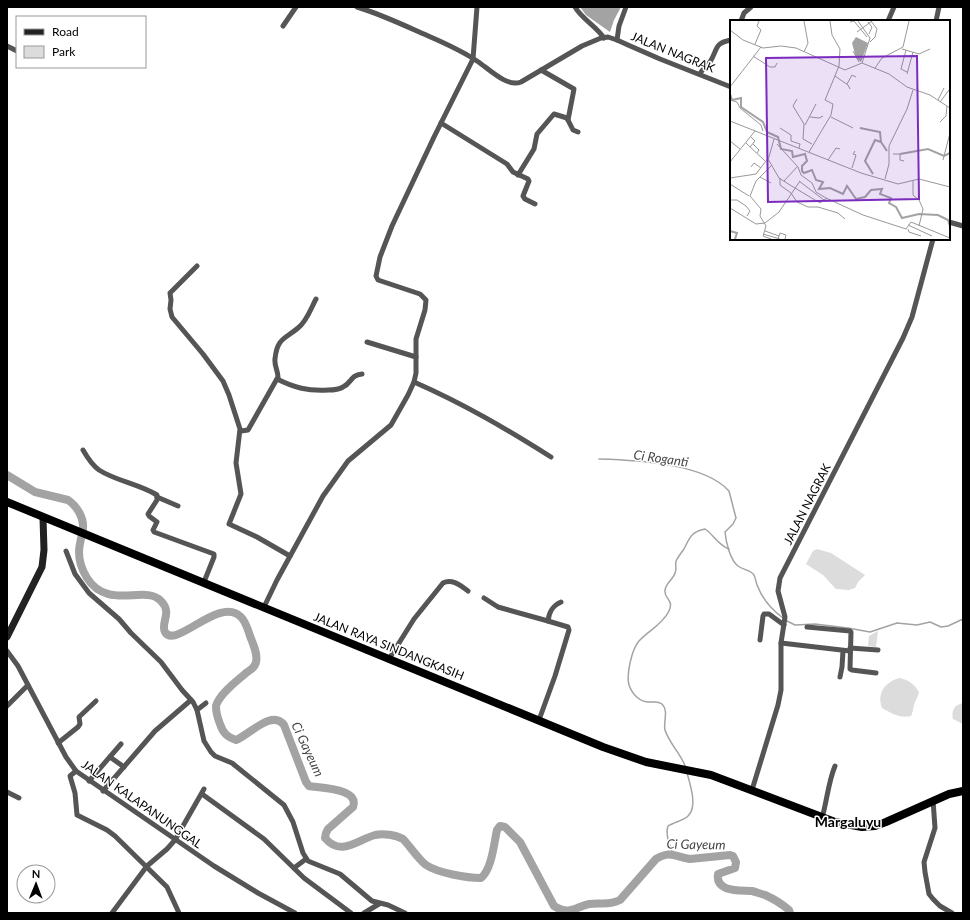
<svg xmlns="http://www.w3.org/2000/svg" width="970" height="920" font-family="Lato,sans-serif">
  <rect width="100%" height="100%" fill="#fff"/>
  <g fill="#dcdcdc">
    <polygon points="817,549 831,553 865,575 858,582 855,588 849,590 836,589 823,575 806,564 813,551"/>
    <polygon points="878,631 876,647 868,646 869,636"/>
    <path d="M 899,678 C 909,680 913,683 919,692 C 918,696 917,698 915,702 C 913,706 914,710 911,716 C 900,719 891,713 882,708 C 877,693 884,683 899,678 Z"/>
    <path d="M 963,703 L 963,724 L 953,719 C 951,711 954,705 963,703 Z"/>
  </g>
  <polygon fill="#a3a3a3" points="580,7 621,7 614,20 610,32 586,15"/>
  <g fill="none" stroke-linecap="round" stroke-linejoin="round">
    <g stroke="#a3a3a3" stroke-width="1.5">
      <path d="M 599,459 C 635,460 704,463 729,491 L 736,518 L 733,524 L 725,532 C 726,542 730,560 738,566 C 743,570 751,570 754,575 C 756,579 756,584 758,587 C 763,600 772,610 783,618"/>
      <polyline points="785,620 795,625 815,624 848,628 870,632 897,623 917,625 930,622 941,627 948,626 963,619"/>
      <path d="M 686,768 C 681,754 669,743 665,730 C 663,722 669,711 662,704 C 658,701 655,702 651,702 C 640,703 632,694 629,685 C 626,674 632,649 639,641 C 648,631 663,624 669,611 C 674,600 665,599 665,592 C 664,584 673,580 675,573 C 677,570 675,565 676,561 C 678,557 681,553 684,549 C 690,537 691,532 705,529 C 714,535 718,545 729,549"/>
      <path d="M 673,854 C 670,846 665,835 668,826 C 674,822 683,821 688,816 C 698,807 690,784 687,773"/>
    </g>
    <path stroke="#a3a3a3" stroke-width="8" d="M 7,475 L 35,492 L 68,500 C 77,506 84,518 83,528 C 82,537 79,544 79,552 C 79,561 82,570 87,578 C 108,611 145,584 161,601 C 173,613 160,623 165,632 C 175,650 220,595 241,617 C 246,622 248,630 250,636 C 253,644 258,654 256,662 C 255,668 250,670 246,673 C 237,681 219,694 216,706 C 216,712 218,719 220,724 C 223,733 227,737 236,740 C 249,735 272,709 284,725 L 306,782 L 309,786 C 319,788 360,788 353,807 L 328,829 L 326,833 L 325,838 C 341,857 357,840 375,835 C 383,833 396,835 403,839 C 409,845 419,860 426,865 C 438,873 467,878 481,878 C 492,869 494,843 497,830 L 500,826 L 505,827 L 520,842 L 554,906 C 570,916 575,907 589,904 C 601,902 608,906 620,900 L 656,859 C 671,850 675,857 690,859 L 730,855 L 733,856 L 736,862 L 735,868 L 718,874 C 715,893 741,890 752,891 C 756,892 761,894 765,895 C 774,899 782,904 789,910 L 790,913"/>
    <g stroke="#555" stroke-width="5">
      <path d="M 357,7 C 377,13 397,22 417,31 C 437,40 458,48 477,61 C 488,68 507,88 521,82 L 582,46 L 601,38 L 608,37 L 617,40 L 628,45 L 660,59 L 731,87"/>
      <path d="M 575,7 C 582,19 596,26 604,38"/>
      <polyline points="741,21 744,13 751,7"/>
      <polyline points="888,21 894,7"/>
      <polyline points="936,21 939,7"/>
      <polyline points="283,26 296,7"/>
      <polyline points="617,40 619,26 626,7"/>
      <polyline points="7,46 17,51"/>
      <polyline points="541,70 574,89 568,120"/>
      <path d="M 700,74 C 702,69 707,66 710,62 C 718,49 714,43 731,40"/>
      <polyline points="441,123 507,164 513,172 528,179 529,181 523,196 525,199 535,204"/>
      <polyline points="518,175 534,149 537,134 554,114 567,118 573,130 578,132"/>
      <polyline points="949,222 963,226"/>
      <polyline points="197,266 170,293 171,300 170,309 172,317 203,354 223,381 229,395 240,429 236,463 241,494 229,524 257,537 290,556"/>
      <polyline points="367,342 416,357"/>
      <path d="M 277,379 C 295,388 307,391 328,390 C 333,390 338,390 343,387 C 352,383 350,375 362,374"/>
      <path d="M 414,382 C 464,404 505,428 551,457"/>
      <path d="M 241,431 L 248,430 L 278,377 C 278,371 274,365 275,359 C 277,338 285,339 298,328 C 307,321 311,308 316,299"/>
      <path d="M 83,450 C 87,457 92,465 99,470 C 116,481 139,484 157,495 L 157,500 L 148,514 L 149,516 L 157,522 L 153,530 L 154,532 L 214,554 L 214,557 L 204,582"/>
      <polyline points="157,497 178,506"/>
      <polyline points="66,551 75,574 89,593 119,619 131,633 161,662 182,690 193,702 197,710 204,741 211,752 215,756 232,763 284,805 293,822 303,853 308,861 340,874 372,901 388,905 405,913"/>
      <polyline points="484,598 498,607 548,621"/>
      <polyline points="264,607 277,580 323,496 348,461 391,425 408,395 414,382 416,373 416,339 425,310 426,300 420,294 378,280 376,276 380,257 392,226 434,137 473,59 477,7"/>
      <polyline points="807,627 850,631 851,632 850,669 852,670 876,673"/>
      <polyline points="760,640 763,616 764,614 769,614 784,625"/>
      <polyline points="781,643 850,651"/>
      <polyline points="850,648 878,650"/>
      <polyline points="7,651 18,666 66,757 76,771 214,866 258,893 295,913"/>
      <path d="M 389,659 L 414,619 L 443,583 C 452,578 461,586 468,591"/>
      <polyline points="840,677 842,667 843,651"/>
      <polyline points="7,706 28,685"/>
      <polyline points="197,710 206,703"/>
      <path d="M 539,720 L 555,676 L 569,630 L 568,627 L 548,621 C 549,612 552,606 561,602"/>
      <polyline points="58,743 78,727 80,724 79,717 96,701"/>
      <polyline points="110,757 124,767"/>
      <polyline points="76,771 70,776 75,793 77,815 107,830 115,836 167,887 179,913"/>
      <polyline points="89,781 121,744"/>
      <polyline points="752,790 778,705 781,690 781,643 785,617 778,591 780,578 903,338 912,317 933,239"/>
      <polyline points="103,791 155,731 191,700"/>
      <polyline points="7,792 19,798"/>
      <polyline points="202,794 264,839 304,878 351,913"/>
      <polyline points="933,800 935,828 924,862 925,872 929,894 933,899 940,906 952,913"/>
      <path d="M 822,818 C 827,801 828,783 835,766"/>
      <polyline points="294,868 306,859"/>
      <polyline points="112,913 147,866 167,849 175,840 204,789"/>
      <polyline points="364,913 379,904"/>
    </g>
    <polyline stroke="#222" stroke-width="7" points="7,637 42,567 44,550 43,518"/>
    <polyline stroke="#000" stroke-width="8" points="7,502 603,747 646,762 711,775 835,822 862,827 875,826 886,822 949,794 963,791"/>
  </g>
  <g text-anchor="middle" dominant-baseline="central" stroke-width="3" stroke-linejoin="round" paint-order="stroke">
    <g font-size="12" fill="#000" stroke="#fff">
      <text transform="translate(673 52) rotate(22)">JALAN NAGRAK</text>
      <text transform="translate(807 504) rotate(-63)">JALAN NAGRAK</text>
      <text transform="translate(389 646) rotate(22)">JALAN RAYA SINDANGKASIH</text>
      <text transform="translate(142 804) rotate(35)">JALAN KALAPANUNGGAL</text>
    </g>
    <g font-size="13" font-style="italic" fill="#444" stroke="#fff">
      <text transform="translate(661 458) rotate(8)">Ci Roganti</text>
      <text transform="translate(308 749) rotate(65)">Ci Gayeum</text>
      <text transform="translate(696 844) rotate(1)">Ci Gayeum</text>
    </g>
    <g font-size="14" font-weight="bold" fill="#000" stroke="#fff">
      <text x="848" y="821">Margaluyu</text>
    </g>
  </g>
  <g transform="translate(730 20)">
    <rect width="220" height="220" fill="#fff"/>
    <path d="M 126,17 L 138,23 L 131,42 L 126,38 L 122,23 Z" fill="#a3a3a3"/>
    <path fill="none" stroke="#a3a3a3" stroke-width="2" d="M 0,74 L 2,80 L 11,78 L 11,87 L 33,102 L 37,112 L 48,117 L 51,129 L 62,131 L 63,137 L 75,134 L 77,141 L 72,146 L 72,151 L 74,153 L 82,150 L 86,160 L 93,162 L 89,169 L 100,168 L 113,174 L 117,166 L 126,179 L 135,177 L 141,170 L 152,169 L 150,174 L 161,178 L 159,183 L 166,187 L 172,198 L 189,194 L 208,195 L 218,200 L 220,206M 130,108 L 150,112 L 151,122 L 157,131M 170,134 L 198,129 L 214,136 L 220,133M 143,154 L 135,141 L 145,120 L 151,122M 0,211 L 7,213 L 5,219"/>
    <path fill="none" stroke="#999" stroke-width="1" d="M 74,1 L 78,23 L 74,32M 128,1 L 140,18 L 132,43M 120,2 L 124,1 L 137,17M 138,2 L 142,7 L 139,14M 0,10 L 13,20 L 33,28 L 51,26 L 66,28 L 115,50 L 132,43M 127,12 L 142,1M 140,22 L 145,17 L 147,9 L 141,1M 25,24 L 31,10 L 27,6 L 29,1M 172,29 L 189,34 L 200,29M 176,30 L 171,49 L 177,52M 123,31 L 129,42M 23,36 L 40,47 L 45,47 L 47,43M 132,43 L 159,54 L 177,67 L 200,75 L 220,88M 145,48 L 152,38 L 173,27 L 179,1M 177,54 L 183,32M 105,56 L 118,65 L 120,69M 117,64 L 122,55 L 126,57M 0,67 L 31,27M 67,79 L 63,86 L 74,104 L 73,119 L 82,124M 0,80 L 7,82 L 10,88 L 31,105 L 33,111M 208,80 L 214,68M 210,82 L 219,70M 80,97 L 89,98 L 93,96M 101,97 L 123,108M 0,101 L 131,153 L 168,164 L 189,159 L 220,167M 210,102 L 216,96 L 217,86M 75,105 L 86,84M 50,108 L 61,115 L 61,121 L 70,124 L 69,128M 0,121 L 10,129M 16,123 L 35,141M 23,124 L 29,130 L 27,133M 47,124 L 68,147 L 71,155 L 82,163 L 86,172 L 96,178 L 133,195 L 176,209 L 181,202 L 220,218M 20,127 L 25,121 L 21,117M 79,132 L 101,95 L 103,84 L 95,80 L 109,46 L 110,29 L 102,15 L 100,1M 163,134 L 170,134 L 170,140 L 174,141M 38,139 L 49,158 L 60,165 L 90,183 L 97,178M 98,140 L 106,128 L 110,129M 213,140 L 220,113M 0,142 L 25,111M 21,147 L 24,143 L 31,148M 122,148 L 126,135 L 123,134 L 125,131M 30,157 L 41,163M 0,158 L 26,154 L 39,137 L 44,119M 50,158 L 50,165 L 61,173 L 67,182 L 78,187 L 88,187 L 108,193 L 115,199M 155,159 L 159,144 L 159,126 L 177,89 L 183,70M 54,161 L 67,147M 69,161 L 94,180M 183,161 L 183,175 L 189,180 L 193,189 L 189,206M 0,164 L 19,176M 0,180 L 7,180 L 16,186 L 20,191 L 17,196M 0,188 L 26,204 L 35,203 L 49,192 L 70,161M 178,205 L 202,216M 36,206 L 30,196 L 31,189 L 20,176 L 26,161 L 42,145M 36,206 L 33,216 L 41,219M 178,209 L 179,212 L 191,216M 35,211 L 49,216M 33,214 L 50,219M 48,219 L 50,213 L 56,215 L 55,219"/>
    <path fill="#7b2cbf" fill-opacity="0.15" stroke="#7b2cbf" stroke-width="2" d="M 187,36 L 189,179 L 38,182 L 36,38 Z"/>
    <rect width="220" height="220" fill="none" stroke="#000" stroke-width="2"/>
  </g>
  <rect width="970" height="920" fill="none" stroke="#000000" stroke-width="16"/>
  <rect x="16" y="16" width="130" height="52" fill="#ffffff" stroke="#999999"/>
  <rect x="24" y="29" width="20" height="6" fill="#222222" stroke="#999999"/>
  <text x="52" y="36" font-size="12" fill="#000000">Road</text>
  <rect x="24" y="46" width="20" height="12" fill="#dcdcdc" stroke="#999999"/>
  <text x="52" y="56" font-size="12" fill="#000000">Park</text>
  <g transform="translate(36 884) rotate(1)"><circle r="19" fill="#ffffff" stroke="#999999"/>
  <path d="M0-3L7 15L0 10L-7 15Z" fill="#000000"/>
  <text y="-6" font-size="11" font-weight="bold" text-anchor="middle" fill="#000000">N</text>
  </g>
</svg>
